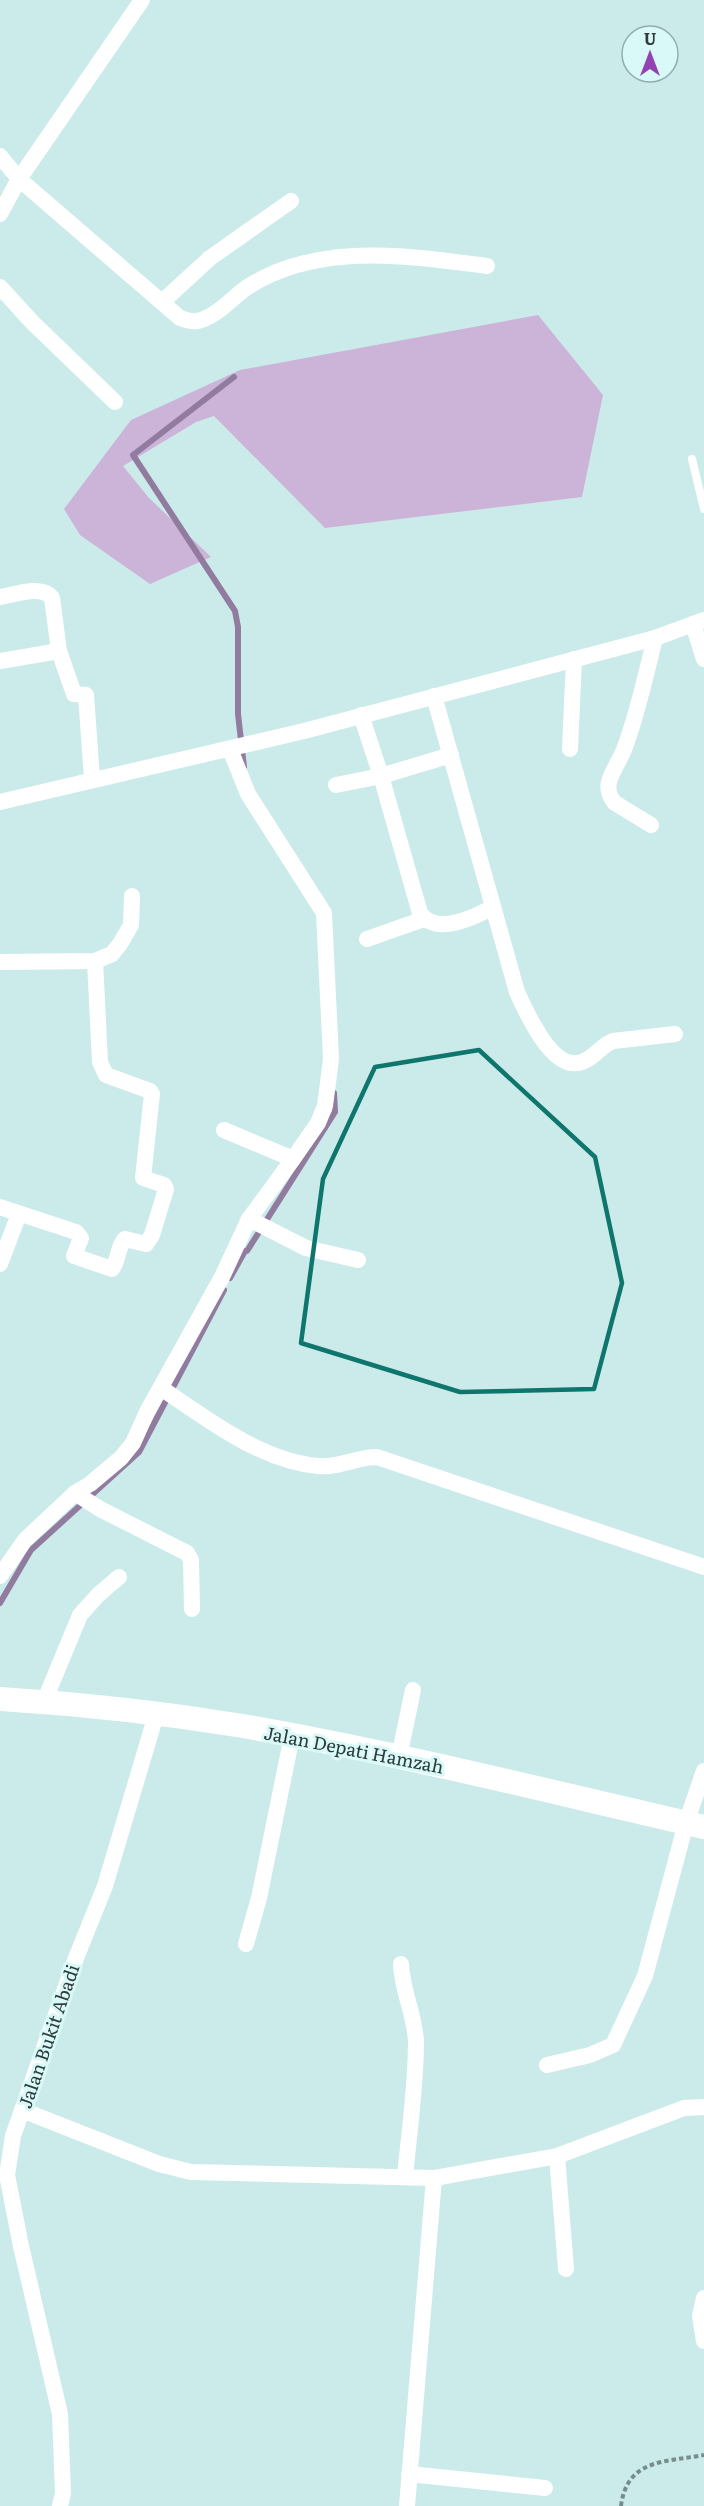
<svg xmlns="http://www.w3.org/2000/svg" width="704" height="2506" font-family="Literata,serif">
  <rect width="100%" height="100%" fill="#cbebea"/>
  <polygon fill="#ccb3d8" points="538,315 603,395 582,497 325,528 214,416 196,422 123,466 149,498 211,557 150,584 80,535 64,509 131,420 240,370"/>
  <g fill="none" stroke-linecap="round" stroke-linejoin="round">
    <g stroke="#917ca0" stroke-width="6">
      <polyline points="234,377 133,455 235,611 238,627 238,714 244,767"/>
      <polyline points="230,1278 245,1251 247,1251 335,1112 334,1093"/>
      <polyline points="0,1603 31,1550 139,1452 224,1290"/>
    </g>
    <path stroke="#778d8c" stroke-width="4" stroke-dasharray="4.5 3" stroke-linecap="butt" d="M 621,2506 C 627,2458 667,2462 704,2455"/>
    <polyline stroke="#fff" stroke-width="8" points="692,459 704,509"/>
    <g stroke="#fff" stroke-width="16">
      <path d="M 0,156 L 19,179 L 180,318 C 186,320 191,322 197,321 C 215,318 232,298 246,288 C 255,282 265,277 274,273 C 341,245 418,257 487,266"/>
      <polyline points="0,214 19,179 142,0"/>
      <polyline points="0,287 32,322 115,402"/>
      <polyline points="162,302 210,258 291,201"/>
      <path d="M 0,597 C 14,595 42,584 52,598 L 59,651 L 74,694 L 86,695 L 92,779"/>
      <polyline points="693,624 704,659"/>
      <polyline points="0,661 59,651"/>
      <path d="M 434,696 L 517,992 C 526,1012 551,1068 578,1063 C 592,1061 600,1046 613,1041 L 675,1034"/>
      <path d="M 361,715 L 381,776 L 420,913 C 436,936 473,918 493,907"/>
      <polyline points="570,749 574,659"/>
      <polyline points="336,785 381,776 451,755"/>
      <polyline points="0,802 304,731 655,638 704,620"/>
      <path d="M 651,825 L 615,803 C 610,798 607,789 609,782 C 612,770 621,759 625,747 C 638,712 646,674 655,638"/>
      <polyline points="367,939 424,919"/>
      <polyline points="0,962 95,961 112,954 120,944 131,925 132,896"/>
      <polyline points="224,1130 293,1159"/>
      <path d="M 0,1207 L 76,1232 L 81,1238 L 74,1256 L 112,1269 C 119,1260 117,1247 125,1239 L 146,1244 L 152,1235 L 166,1189 L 164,1185 L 143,1178 L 152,1094 L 150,1091 L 106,1075 L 100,1062 L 95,961"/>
      <polyline points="249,1219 306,1248 358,1260"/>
      <polyline points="0,1264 19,1214"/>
      <path d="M 161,1388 C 207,1419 261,1461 318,1466 C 339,1468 356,1457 377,1457 L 704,1567"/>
      <polyline points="75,1493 100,1509 187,1553 191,1560 192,1609"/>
      <polyline points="0,1576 25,1540 75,1493 90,1484 121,1458 133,1443 147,1412 222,1277 249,1219 293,1159 318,1123 325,1106 331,1059 324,913 248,794 230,749"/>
      <polyline points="44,1702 80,1615 98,1595 119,1577"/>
      <polyline points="399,1757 413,1690"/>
      <polyline points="246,1944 259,1898 292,1736"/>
      <path d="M 401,1964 C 402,1991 415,2015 416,2042 C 416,2086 409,2133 405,2177"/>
      <polyline points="547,2065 590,2055 613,2045 645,1976 686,1823 704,1771"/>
      <polyline points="22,2110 159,2164 191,2172 434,2178 557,2156 684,2108 704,2107"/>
      <polyline points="557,2156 566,2269"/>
      <polyline points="704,2298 700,2316 704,2341"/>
      <polyline points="409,2474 545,2488"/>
      <polyline points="60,2506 63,2493 60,2414 21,2246 7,2175 13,2136 76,1958 105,1886 156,1715"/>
      <polyline points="407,2506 434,2178"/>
    </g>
    <path stroke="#fff" stroke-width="24" d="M 0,1699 C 81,1704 163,1713 243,1726 C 398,1753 551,1792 704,1827"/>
  </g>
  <path fill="none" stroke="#0f766e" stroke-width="4.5" stroke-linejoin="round" d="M 479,1050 L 595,1157 L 622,1283 L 594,1389 L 460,1392 L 301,1343 L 323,1179 L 375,1067 Z"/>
  <g text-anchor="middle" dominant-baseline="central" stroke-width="6" stroke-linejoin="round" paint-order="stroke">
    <g font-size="18" fill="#2e3b3b" stroke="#d8f9f7">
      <text transform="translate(354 1749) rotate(11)">Jalan Depati Hamzah</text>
      <text transform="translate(48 2036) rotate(-71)">Jalan Bukit Abadi</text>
    </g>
  </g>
  <g transform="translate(650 54)"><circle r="28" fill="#d8f9f7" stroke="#94adac" stroke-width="1.5"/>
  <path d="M0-4.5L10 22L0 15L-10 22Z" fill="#9242b2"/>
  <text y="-9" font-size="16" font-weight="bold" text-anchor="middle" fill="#2e3b3b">U</text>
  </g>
</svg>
